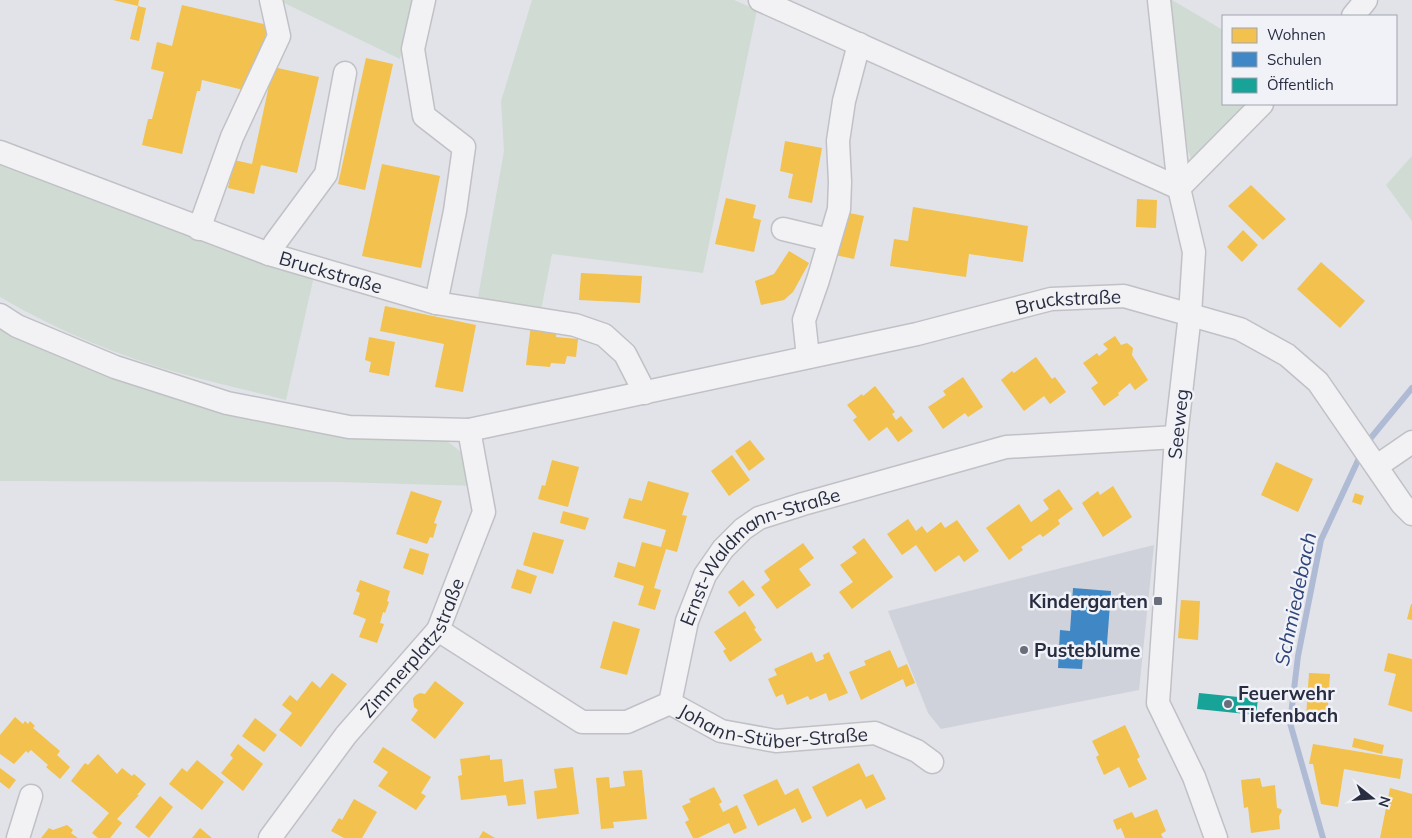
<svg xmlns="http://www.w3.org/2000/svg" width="1412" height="838" font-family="Mulish,sans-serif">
  <rect width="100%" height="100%" fill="#e2e3e8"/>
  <polygon fill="#d0d2db" points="1154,545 1139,690 941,729 928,713 888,611"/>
  <g fill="#d0dbd3">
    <polygon points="278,0 414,0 400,59"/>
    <polygon points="532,0 734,0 757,10 703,273 552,254 541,310 478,297 504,151 501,101"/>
    <polygon points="1165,0 1172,0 1223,30 1223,104 1249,104 1194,167 1188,151"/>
    <polygon points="1412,156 1412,221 1386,185"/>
    <path d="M 0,157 L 314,276 L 286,400 C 252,391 219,384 186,375 C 121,357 58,331 0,297 Z"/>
    <path d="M 0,321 L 80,363 L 447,441 C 468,456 468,461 474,486 L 339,482 L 0,481 Z"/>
  </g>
  <g fill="#f2c14e">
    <polygon points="113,0 139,0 138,6"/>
    <polygon points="182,5 268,25 252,92 202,80 200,91 197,91 182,154 142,145 148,119 152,119 164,72 151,69 157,42 172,46"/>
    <polygon points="138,6 146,8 139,41 130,39"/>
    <polygon points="366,58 393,64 365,190 338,184"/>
    <polygon points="273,67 319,77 297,173 261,165 254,194 228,188 234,160 252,164"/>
    <polygon points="785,141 822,148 812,203 788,198 793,174 780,171"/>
    <polygon points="382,164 440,176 421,268 362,256"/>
    <polygon points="1251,185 1286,219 1263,240 1228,206"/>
    <polygon points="726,198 756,205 753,218 761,220 754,252 715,244"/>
    <polygon points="1137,199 1157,200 1156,228 1136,227"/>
    <polygon points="913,207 1028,226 1023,262 969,254 966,277 890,266 894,239 908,241"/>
    <polygon points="845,212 864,216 854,259 835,255"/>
    <polygon points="1243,230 1258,245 1242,262 1227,247"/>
    <polygon points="789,251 809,263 793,292 784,300 761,305 755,281 774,274"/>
    <polygon points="1321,262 1365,301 1340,328 1297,289"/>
    <polygon points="581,273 642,276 640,303 579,300"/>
    <polygon points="385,306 476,325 463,392 435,387 444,344 380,331"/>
    <polygon points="531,325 557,328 556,337 578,339 576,357 567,356 565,364 551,363 550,367 526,365"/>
    <polygon points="1115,336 1121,345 1127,343 1133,348 1132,355 1148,380 1135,390 1130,383 1118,393 1119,395 1104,406 1091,388 1098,383 1083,363 1097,353 1099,356 1108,349 1103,344"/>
    <polygon points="369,337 395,342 389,376 369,372 371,362 365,360"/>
    <polygon points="1036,357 1052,379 1055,377 1066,392 1050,404 1044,396 1024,411 1001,380 1012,371 1014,373"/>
    <polygon points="963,377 983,407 968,417 965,413 943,429 928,407 946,395 943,391"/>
    <polygon points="875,386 895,412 892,414 896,420 901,416 913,431 898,442 887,427 869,441 853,420 857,417 847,405 862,394 863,396"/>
    <polygon points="750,440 765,459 749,471 735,451"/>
    <polygon points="732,455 750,480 729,496 711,471"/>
    <polygon points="552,460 579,467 568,507 538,499 542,485 545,486"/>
    <polygon points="1276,462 1313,479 1298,512 1261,495"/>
    <polygon points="648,481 689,493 682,515 687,516 677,552 666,549 654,588 661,590 655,610 638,605 644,586 614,577 618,562 635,567 642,542 661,547 666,530 623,518 629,498 642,501"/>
    <polygon points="1113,486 1132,517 1103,537 1082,503 1098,491 1100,495"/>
    <polygon points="1059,489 1073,509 1058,520 1060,524 1043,537 1040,534 1021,547 1023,550 1009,560 986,528 1019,504 1031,522 1049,509 1043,500"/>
    <polygon points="411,491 442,501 434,523 437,524 433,538 430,537 427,544 396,534"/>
    <polygon points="1355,493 1364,496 1361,505 1352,502"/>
    <polygon points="563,511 589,518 585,530 560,523"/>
    <polygon points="908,519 916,531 922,526 927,533 941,522 945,528 957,520 979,551 964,562 959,555 935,572 916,545 902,555 887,534"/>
    <polygon points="533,532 564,540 553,574 523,565"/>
    <polygon points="864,538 893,577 852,609 839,592 853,582 840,565 857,553 852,547"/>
    <polygon points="803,543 814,558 799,569 811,585 777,609 761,587 770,580 764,571"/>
    <polygon points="410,548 429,554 423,575 403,568"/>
    <polygon points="517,569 537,576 531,594 511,588"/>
    <polygon points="360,580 390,591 387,601 389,602 385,613 383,612 380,623 384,624 377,643 359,637 366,619 353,614 360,593 356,591"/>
    <polygon points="743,580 755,595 739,607 728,592"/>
    <polygon points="1181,600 1200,601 1198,640 1178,638"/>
    <polygon points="1411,604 1412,604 1412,620 1407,619"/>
    <polygon points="745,611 756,628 754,629 762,640 730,662 723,651 726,649 714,632"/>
    <polygon points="613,621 640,629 627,675 600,668"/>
    <polygon points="890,650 898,668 907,664 915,683 906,687 903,679 861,700 849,672 866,665 864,661"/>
    <polygon points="812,652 816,662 824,659 823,655 829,652 848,693 829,701 826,693 810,700 808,696 787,705 783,694 776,697 768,679 777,675 774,669"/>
    <polygon points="1388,653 1412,659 1412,712 1388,705 1396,674 1384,671"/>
    <polygon points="332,673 347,684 301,747 279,730 292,713 282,705 290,695 297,701 312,681 320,688"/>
    <polygon points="1309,673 1330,674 1327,719 1306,717"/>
    <polygon points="435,681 464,703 435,739 411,720 418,710 414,707 413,698 416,695 420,693 425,694"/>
    <polygon points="15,717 23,724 25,721 28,724 30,721 35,726 33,728 60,751 57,755 70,767 60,779 46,767 48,765 31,750 28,753 26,751 14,764 0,754 0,735"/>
    <polygon points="255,718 277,735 264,752 242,736"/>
    <polygon points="1125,725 1140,757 1137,759 1147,779 1129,788 1119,767 1104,775 1096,757 1099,755 1092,741"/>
    <polygon points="1354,738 1384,745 1382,754 1352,747"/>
    <polygon points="238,744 263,764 243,791 221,773 233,758 230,755"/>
    <polygon points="1313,744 1403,759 1400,779 1344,769 1338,807 1321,804 1313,764 1309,764"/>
    <polygon points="383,747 431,777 421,793 426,796 416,810 378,786 388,772 373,762"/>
    <polygon points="98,754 117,774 122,768 132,776 134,774 146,784 137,795 139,795 117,819 122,823 110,838 98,838 92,833 109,813 71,781 85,763 88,765"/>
    <polygon points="490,755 490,760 502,759 504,782 523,779 526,804 508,806 506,795 461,800 458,776 462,775 460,759"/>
    <polygon points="197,760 224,782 202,810 169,784 182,768 187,772"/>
    <polygon points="859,763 866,777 873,774 886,799 866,809 861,799 827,817 812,787"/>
    <polygon points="573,767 579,814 537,819 534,791 557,788 554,769"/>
    <polygon points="0,768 16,780 9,789 0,782"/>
    <polygon points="642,770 647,819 613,822 614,828 601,829 596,778 609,777 610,788 625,786 623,771"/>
    <polygon points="1260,778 1262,787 1275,785 1277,808 1281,809 1282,811 1279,816 1280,829 1251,833 1248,807 1244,808 1241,780"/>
    <polygon points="777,779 785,795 798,788 812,818 802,823 795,808 758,826 743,795"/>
    <polygon points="714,787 722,802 719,804 723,812 737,805 747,828 734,834 729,823 698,838 693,838 685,822 689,820 682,806 691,802 689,799"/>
    <polygon points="1390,788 1412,794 1412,838 1380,838"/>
    <polygon points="160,796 173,807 149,838 135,827"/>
    <polygon points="354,799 377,812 362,838 344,838 331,831 339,818 342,820"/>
    <polygon points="1157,809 1166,831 1161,834 1163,838 1125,838 1121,828 1117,830 1113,820 1132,812 1135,818"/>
    <polygon points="67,825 73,830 71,833 78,838 41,838 49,828 53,830"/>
    <polygon points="200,828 212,838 192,838"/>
    <polygon points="483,831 495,838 479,838"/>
  </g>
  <polygon fill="#3f88c5" points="1073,588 1111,591 1106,657 1083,655 1082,669 1058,668 1060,630 1070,631"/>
  <polygon fill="#17a398" points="1199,693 1258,699 1256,715 1197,709"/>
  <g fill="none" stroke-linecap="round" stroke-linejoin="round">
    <g stroke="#afbad4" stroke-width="6">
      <polyline points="1365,445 1412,388"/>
      <polyline points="1323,838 1290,723 1298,656 1321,540 1361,454"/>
    </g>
    <defs>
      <g id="minor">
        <polyline points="424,0 413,49 424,116 464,147 455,211 436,303"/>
        <polyline points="760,0 1179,188"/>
        <polyline points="1159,0 1179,188 1194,252 1190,314 1176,437 1158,703 1194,777 1216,838"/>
        <polyline points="1353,16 1366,0"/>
        <path id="s1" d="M 0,152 L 269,254 L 436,303 L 575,325 L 604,335 L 625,354 L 645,393"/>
        <polyline points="1179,188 1262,104"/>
        <polyline points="199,229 232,137 279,36 271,0"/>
        <polyline points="783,229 829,240"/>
        <polyline points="269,254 275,243 326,174 345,73"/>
        <path id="s2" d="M 0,315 L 17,326 L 115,367 L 227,403 L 349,427 L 469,430 L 917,334 L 1051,299 L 1124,296 L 1240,329 L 1287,355 L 1318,382 L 1402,504 L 1412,514"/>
        <polyline points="808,357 804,320 818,280 839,209 840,182 838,141 844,101 859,44"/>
        <polyline points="1377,466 1412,442"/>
        <path id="s3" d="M 438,630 L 582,722 L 627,722 L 670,703 L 687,621 L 705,575 L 723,549 L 743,529 L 759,518 L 803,504 L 1006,447 L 1176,437"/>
        <path id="s4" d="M 670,703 L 721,731 L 776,741 L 875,733 L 917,751 L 932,762"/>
        <polyline points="18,838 31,796"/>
        <path id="s5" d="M 270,838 L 346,735 L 438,630 L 484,512 L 469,430"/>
      </g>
    </defs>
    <use href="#minor" stroke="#c0c1c6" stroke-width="25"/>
    <use href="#minor" stroke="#f2f2f4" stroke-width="22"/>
  </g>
  <g fill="#696d7c" stroke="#f0f2f7" stroke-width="2">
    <rect x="1153" y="596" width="10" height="10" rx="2.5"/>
    <circle cx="1024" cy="650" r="5"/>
    <circle cx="1228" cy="704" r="5"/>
  </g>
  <g text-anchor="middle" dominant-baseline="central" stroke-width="5" stroke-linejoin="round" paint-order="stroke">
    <g font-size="19" fill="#282d42" stroke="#f0f2f7">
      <text stroke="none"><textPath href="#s1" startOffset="352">Bruckstraße</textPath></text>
      <text stroke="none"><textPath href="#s2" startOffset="1102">Bruckstraße</textPath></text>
      <text transform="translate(1178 424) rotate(-84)">Seeweg</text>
      <text stroke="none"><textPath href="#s3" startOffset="451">Ernst-Waldmann-Straße</textPath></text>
      <text stroke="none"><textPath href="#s5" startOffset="239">Zimmerplatzstraße</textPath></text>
      <text stroke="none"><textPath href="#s4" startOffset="109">Johann-Stüber-Straße</textPath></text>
    </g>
    <g font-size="19" font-weight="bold" fill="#282d42" stroke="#f0f2f7" text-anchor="start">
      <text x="1148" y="601" text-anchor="end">Kindergarten</text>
      <text x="1034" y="650">Pusteblume</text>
      <text x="1238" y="693">Feuerwehr<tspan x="1238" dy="22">Tiefenbach</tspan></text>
    </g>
    <g font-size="20" font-style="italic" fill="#2f4479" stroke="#f0f2f7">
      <text transform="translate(1295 599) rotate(-78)">Schmiedebach</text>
    </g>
  </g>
  <rect x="1222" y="15" width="175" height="90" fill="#f0f2f7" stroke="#a0a3af"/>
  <rect x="1232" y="28" width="25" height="15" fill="#f2c14e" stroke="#a0a3af"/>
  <text x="1267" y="40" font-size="15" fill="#282d42">Wohnen</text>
  <rect x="1232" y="52" width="25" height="15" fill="#3f88c5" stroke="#a0a3af"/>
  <text x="1267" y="65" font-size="15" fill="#282d42">Schulen</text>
  <rect x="1232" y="78" width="25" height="15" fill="#17a398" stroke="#a0a3af"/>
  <text x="1267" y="90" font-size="15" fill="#282d42">Öffentlich</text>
  <g transform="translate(1372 798) rotate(107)" stroke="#f0f2f7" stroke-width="4" paint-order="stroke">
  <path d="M0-4L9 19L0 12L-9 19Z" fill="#282d42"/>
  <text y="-8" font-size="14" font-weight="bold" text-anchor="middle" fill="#282d42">N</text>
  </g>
</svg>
